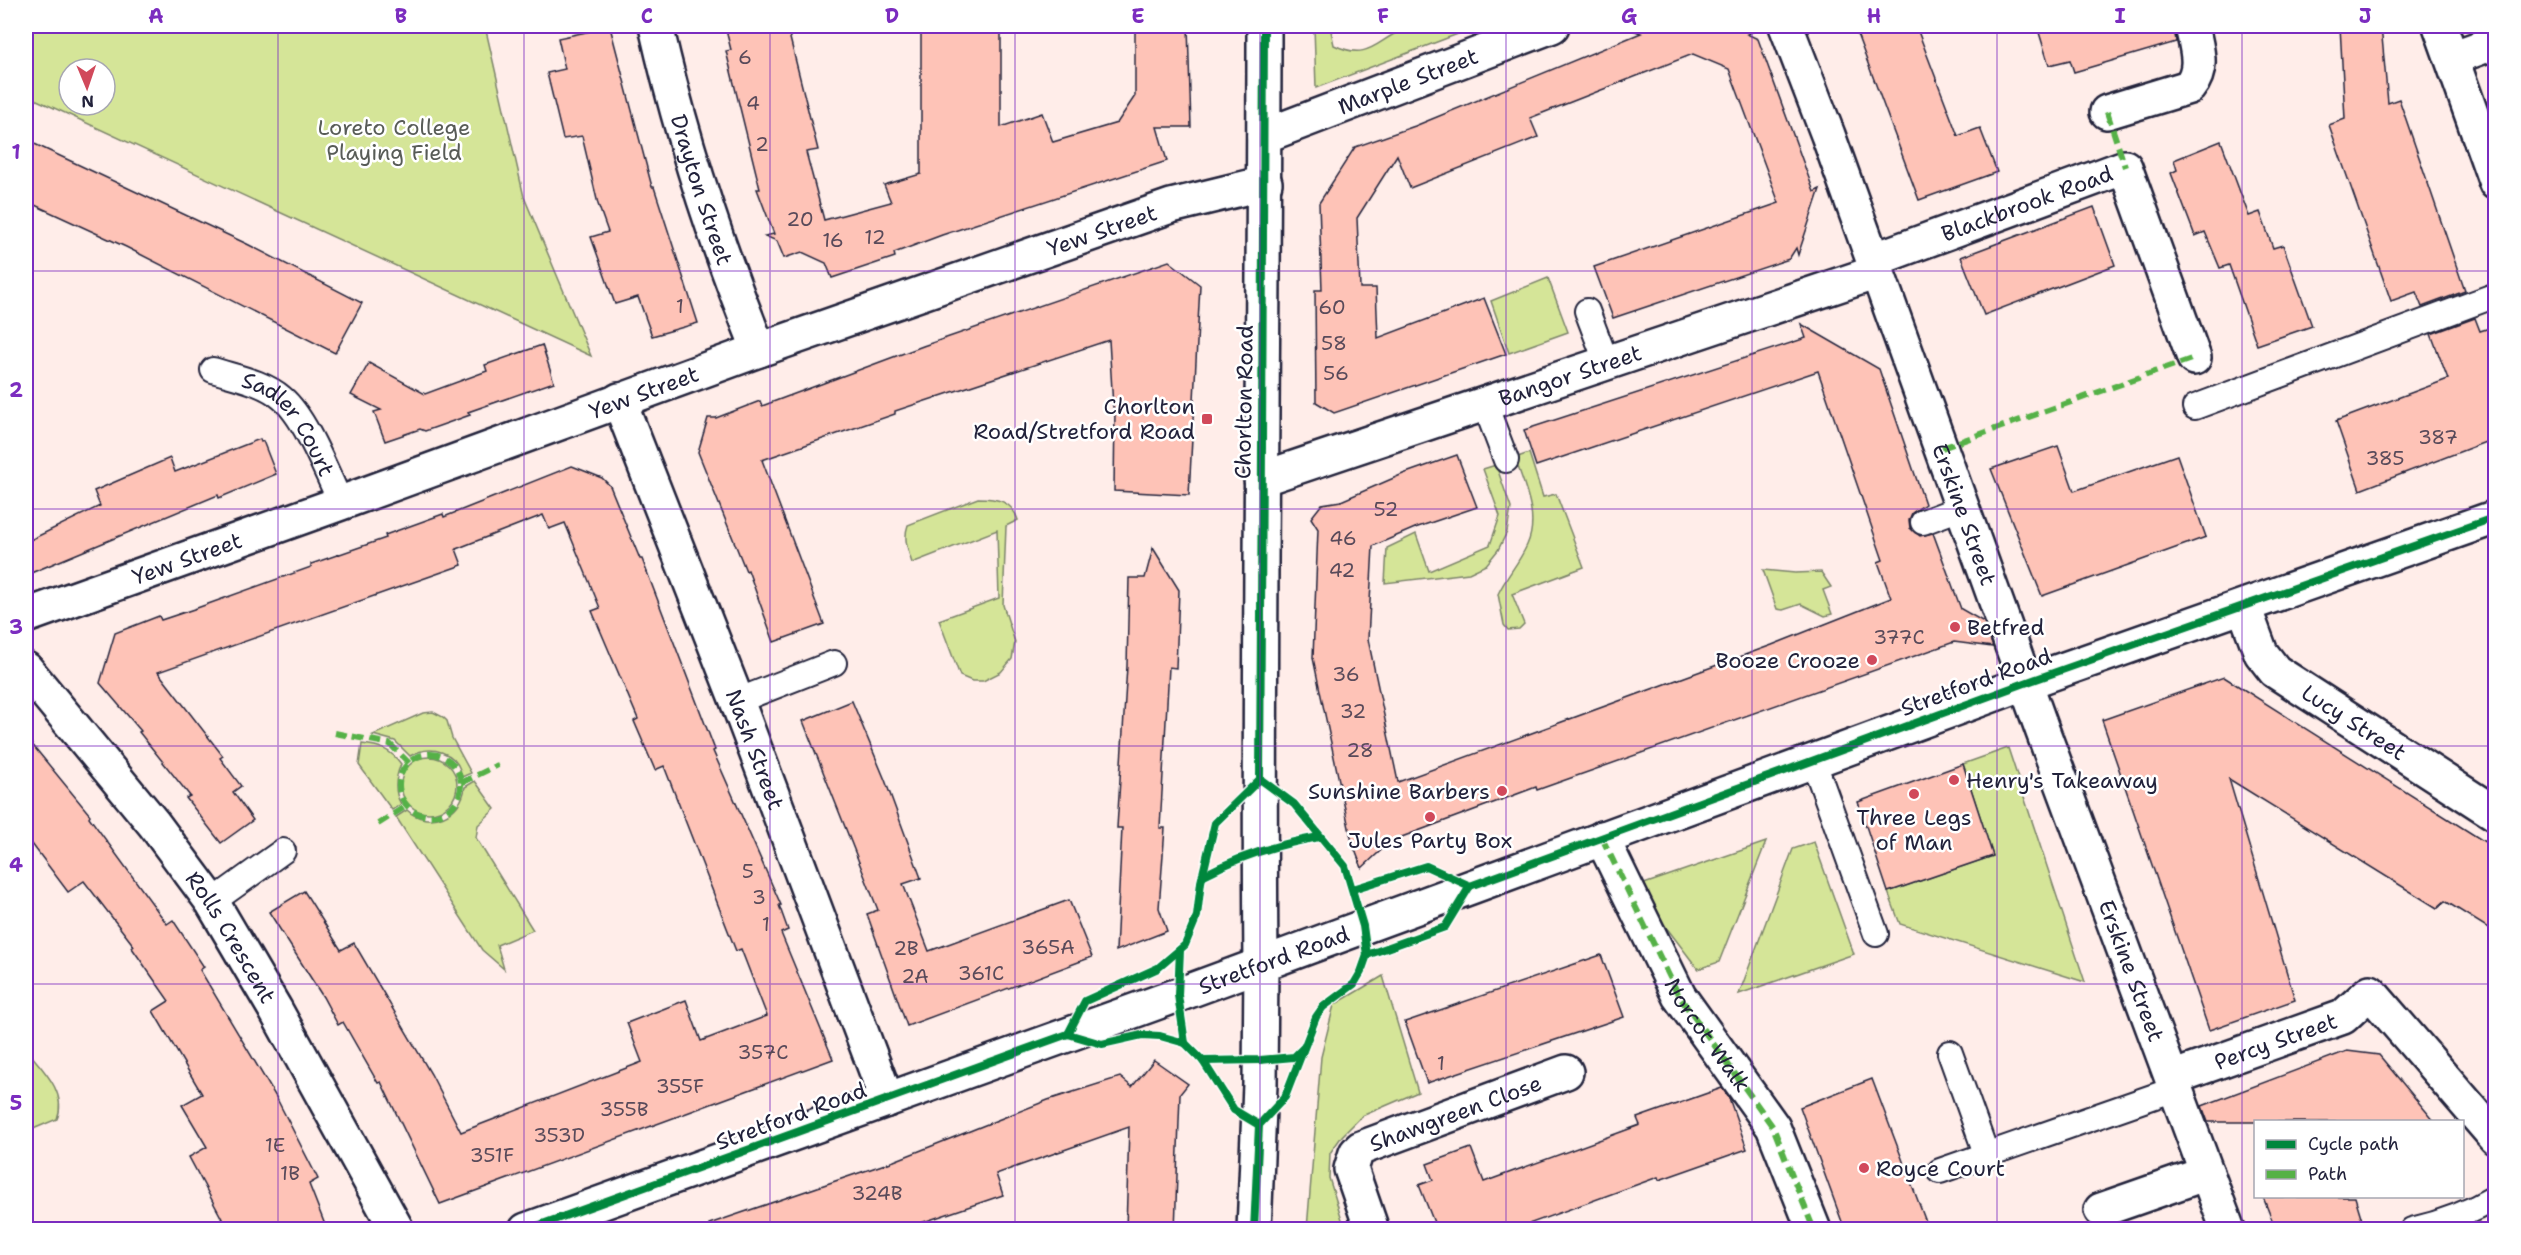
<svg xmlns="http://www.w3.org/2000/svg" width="2521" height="1255" font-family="'Shantell Sans',sans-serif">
  <rect width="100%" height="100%" fill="#ffede9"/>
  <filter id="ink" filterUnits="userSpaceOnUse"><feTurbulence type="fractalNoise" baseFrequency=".0167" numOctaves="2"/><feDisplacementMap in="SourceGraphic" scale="12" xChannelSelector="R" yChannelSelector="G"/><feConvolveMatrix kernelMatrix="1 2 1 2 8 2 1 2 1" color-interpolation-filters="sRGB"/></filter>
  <g filter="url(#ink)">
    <g fill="#d5e598" stroke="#7c846a" stroke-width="1.5" fill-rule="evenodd">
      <path d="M 26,26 L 485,26 L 524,197 L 591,356 L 26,95 ZM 69,69 L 105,69 L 105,105 L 69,105 Z"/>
      <path d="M 1314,26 L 1330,26 L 1334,45 C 1373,64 1379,34 1411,28 C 1429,25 1452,29 1471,29 L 1316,88 Z"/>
      <polygon points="1548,278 1568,332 1509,353 1491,301"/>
      <path d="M 1529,453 L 1543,497 L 1556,494 L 1584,567 L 1512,594 L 1524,624 L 1519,629 L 1508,630 L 1504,625 L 1498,594 C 1506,577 1519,563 1527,545 C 1540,517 1524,485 1515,458 Z"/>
      <polygon points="1496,465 1511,508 1507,532 1498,550 1486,565 1469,573 1385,583 1387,548 1416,534 1429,571 1490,545 1500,516 1483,469"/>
      <path d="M 978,498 C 997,498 1012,501 1018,520 L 1006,526 L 1003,605 L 1015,642 L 1012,659 L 1001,672 L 983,681 L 972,681 L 960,676 L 939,620 L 999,598 L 997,530 L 912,563 C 908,550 903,539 908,525 Z"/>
      <polygon points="1763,570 1795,573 1821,572 1831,587 1823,590 1832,614 1825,616 1801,604 1783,610 1777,609"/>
      <path d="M 433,712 L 443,717 L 447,721 L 452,738 L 471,773 L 462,777 C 458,751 430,744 410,756 L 395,741 L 373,735 L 423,713 Z"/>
      <path d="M 362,744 C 380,746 390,749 401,764 C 395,778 393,791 401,804 L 392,810 L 359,765 Z"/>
      <polygon points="2008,748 2085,982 1900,924 1888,892 1993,856 1963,764"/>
      <circle cx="429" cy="785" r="28"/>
      <path d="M 475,781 L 495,809 L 478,825 L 476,838 L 533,930 L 497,945 L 504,969 L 482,950 L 396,817 L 407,810 C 428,830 462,815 465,787 Z"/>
      <polygon points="1766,842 1719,962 1698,969 1653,910 1644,884"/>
      <polygon points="1814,842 1854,954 1739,994 1793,849"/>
      <polygon points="1383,976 1418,1092 1362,1116 1342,1136 1330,1153 1329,1178 1345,1229 1307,1229 1321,1057 1334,1005"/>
      <path d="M 26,1049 C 41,1068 68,1092 57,1119 L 26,1132 Z"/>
    </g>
    <g fill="#fec3b7" stroke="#22223b" stroke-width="1.5">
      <polygon points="725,26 787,26 818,150 806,152 824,220 891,202 884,185 921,174 921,26 1001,26 1001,127 1042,113 1053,142 1117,123 1135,96 1135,26 1188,26 1191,127 1157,127 1167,161 942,235 894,253 895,257 832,278 826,263 802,252 784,258 777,241 765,236 774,234 757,189 760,189 726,51 731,50"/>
      <polygon points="1628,26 1759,26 1759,29 1747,34 1758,39 1814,192 1820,189 1798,255 1796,248 1789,259 1613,318 1594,267 1779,203 1729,69 1693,54 1530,118 1538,137 1410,188 1397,155 1357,218 1360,288 1376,288 1378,338 1484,298 1506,354 1334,413 1316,402 1315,290 1322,290 1319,203 1355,147 1415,126 1641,33 1627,28"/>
      <polygon points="1854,26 1916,26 1958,136 1980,128 1997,172 1919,200"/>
      <polygon points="2037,26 2174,26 2176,42 2074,72 2070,60 2049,65"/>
      <polygon points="2340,26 2381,26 2388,103 2399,99 2465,291 2422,307 2416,292 2391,301 2329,125 2345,119"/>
      <polygon points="610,27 652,187 654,187 698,323 652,336 638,297 615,304 591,237 608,232 598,204 582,136 563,139 547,73 565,69 558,38"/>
      <polygon points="26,140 247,244 362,303 335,353 126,247 26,201"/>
      <polygon points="2221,141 2249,216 2260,212 2273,248 2283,245 2312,326 2257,345 2229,265 2220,268 2205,232 2195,236 2171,173 2177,170 2174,160"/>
      <polygon points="2094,207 2115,265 1984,315 1961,257"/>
      <polygon points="1169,261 1200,285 1189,495 1114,491 1115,409 1113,407 1109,340 895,411 895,414 762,460 824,624 774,642 748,570 746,571 698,452 708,418 716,418 760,401 762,406 923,346"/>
      <polygon points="2475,318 2480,331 2496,326 2496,438 2360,490 2336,421 2448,379 2431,334"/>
      <polygon points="1801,324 1879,369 1925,504 1912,513 1909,520 1910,528 1920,536 1933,533 1961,609 1984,622 1993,647 1954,642 1537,790 1536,787 1391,841 1362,868 1352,842 1313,658 1318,529 1311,518 1322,504 1341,501 1403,474 1457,455 1477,507 1415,528 1373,546 1368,639 1398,782 1772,645 1891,598 1878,562 1883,560 1818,371 1536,466 1524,430 1806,338"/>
      <polygon points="542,345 554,382 468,412 470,415 425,431 420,429 385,441 374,412 381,410 351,395 369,363 425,394 487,371 485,365"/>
      <polygon points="260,439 261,442 263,441 276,474 219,498 218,495 26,575 26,542 100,506 94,491 170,458 175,472"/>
      <polygon points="2058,446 2074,491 2177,455 2206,537 2042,596 1991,469"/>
      <polygon points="572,466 602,478 610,486 640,559 642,559 715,750 713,751 781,905 779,905 788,930 781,933 833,1059 440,1204 381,1082 378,1083 343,1022 338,1025 323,997 269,912 304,891 341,950 354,943 431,1074 461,1132 642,1062 627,1023 686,1000 701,1041 767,1016 741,949 736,951 664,766 655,770 634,721 638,719 592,611 600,608 565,523 549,529 543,515 456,549 462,565 158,672 223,756 220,758 241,786 233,792 253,820 221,843 186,798 190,796 139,732 141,731 100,683 115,633 159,616 161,620 197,608 311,567 311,564 386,538 385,535 443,514 444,517"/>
      <polygon points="1153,548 1179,590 1176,668 1169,667 1160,828 1165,828 1159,908 1167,931 1116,951 1122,828 1117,828 1127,666 1129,578 1145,578"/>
      <polygon points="2224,677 2496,849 2496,933 2445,901 2437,908 2229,779 2295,1000 2209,1030 2102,720"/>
      <polygon points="852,701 885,780 921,878 903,884 929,951 1069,900 1092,957 907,1026 867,914 878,910 803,721"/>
      <polygon points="26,737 90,815 89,817 167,924 173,920 204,967 200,970 276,1097 318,1179 309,1184 327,1230 228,1230 189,1157 207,1147 182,1105 202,1094 153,1011 169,1001 132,948 134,946 84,881 68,892 26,836"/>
      <polygon points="1963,764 1993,856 1888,892 1858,802"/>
      <polygon points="1601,955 1624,1017 1427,1083 1405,1022"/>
      <polygon points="2347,1051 2379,1055 2435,1122 2208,1122 2202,1106"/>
      <polygon points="1154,1060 1188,1084 1180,1094 1175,1230 1126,1230 1129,1127 996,1174 1003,1195 900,1230 710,1230 709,1224 894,1161 1048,1100 1120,1077 1132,1087"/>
      <polygon points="1872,1079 1929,1230 1845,1230 1800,1107"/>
      <polygon points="1722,1088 1729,1098 1747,1149 1659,1180 1658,1177 1512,1230 1437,1230 1419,1185 1433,1180 1427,1164 1471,1148 1484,1182 1640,1125 1637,1118"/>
      <polygon points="2263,1197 2355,1197 2365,1230 2276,1230"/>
    </g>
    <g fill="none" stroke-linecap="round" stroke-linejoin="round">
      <defs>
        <g id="service">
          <polyline points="1587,311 1606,361"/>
          <path id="s1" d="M 213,370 C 235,377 264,382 282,398 C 306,418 327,474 341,503"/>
          <polyline points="1484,402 1506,460"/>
          <polyline points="2195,407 2496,295"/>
          <polyline points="1923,522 1963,507"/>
          <polyline points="737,701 834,663"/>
          <polyline points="1813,760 1876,934"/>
          <polyline points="212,902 283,851"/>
          <polyline points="1950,1053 1987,1156"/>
          <polyline points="1940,1171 2175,1089"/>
          <path d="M 2412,1230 C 2442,1223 2469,1213 2496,1197"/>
        </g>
        <g id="pedestrian">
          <path id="s2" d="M 1602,838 L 1679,996 L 1773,1127 L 1814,1230"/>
        </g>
        <g id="minor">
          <path id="s3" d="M 656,26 C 681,137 716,244 759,350"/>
          <path id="s4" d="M 1786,26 L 1828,135 L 2043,732 L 2228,1230"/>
          <polyline points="2440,26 2496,183"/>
          <polyline points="2452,58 2496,42"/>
          <path d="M 2107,112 L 2189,87 C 2205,68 2196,47 2192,26"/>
          <path id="s5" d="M 1264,136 L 1552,26"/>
          <path id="s6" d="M 1873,260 L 2125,167 L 2194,358"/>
          <path id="s7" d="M 619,400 L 737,701 L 887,1100"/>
          <path id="s8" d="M 1261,479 L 1877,272"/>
          <path id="s9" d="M 2244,607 L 2261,653 L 2275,671 L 2496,814"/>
          <path id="s10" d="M 26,616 L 341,503 L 759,350 L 1171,206 L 1265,183"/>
          <path id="s11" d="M 26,669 L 154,824 L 212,902 L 275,1009 L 397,1230"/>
          <path id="s12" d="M 2172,1078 L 2343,1017 L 2370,992 L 2496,1138"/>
          <polyline points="2101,1210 2207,1173"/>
          <path id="s13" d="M 1372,1230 L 1351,1169 L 1356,1153 L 1361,1148 L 1566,1072"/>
        </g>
        <path id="secondary" d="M 1261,964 C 1258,651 1264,338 1264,26"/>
        <g id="primary">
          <path id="s14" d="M 526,1230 L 1178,995 L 2025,683 L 2496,517"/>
          <polyline points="1254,1230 1260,1084 1261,964"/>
        </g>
      </defs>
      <use href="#service" stroke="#22223b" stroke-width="28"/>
      <use href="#pedestrian" stroke="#22223b" stroke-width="38"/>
      <use href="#minor" stroke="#22223b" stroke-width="38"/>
      <use href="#secondary" stroke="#22223b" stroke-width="38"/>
      <use href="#primary" stroke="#22223b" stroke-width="38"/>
      <use href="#service" stroke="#fff" stroke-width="24"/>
      <use href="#pedestrian" stroke="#fff" stroke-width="33"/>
      <use href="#minor" stroke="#fff" stroke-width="33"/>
      <use href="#secondary" stroke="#fff" stroke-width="33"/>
      <use href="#primary" stroke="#fff" stroke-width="33"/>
      <g stroke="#55b146" stroke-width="6" stroke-dasharray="12 6" stroke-linecap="butt">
        <polyline points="2107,112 2125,167"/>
        <polyline points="1942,448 2194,358"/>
        <polyline points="335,733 390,744 409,763"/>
        <circle cx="430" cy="785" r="31"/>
        <polyline points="461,783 498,765"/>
        <polyline points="378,824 406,806"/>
        <polyline points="1602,838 1679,996 1773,1127 1814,1230"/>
      </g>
      <defs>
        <g id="cycleway">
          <path d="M 1260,779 C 1261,528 1264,277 1264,26"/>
          <path d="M 1204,875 C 1240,856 1279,844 1319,837"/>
          <polyline points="1470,886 2025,683 2496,517"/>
          <polyline points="1353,889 1426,866 1470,886"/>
          <polyline points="1180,950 1178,995 1185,1043"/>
          <polyline points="1367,955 1445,927 1470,886"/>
          <polyline points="1068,1034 1085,1001 1158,968 1185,945 1197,916 1201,882 1215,823 1260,779"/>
          <polyline points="1068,1034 1102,1044 1142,1035 1160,1036 1185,1043 1203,1061 1234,1110 1259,1125"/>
          <polyline points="1203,1061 1260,1060 1294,1057 1303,1048"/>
          <polyline points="1259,1125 1285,1097 1316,1017 1323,1007 1354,984 1361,972 1367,955 1363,926 1345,866 1294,804 1260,779"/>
          <polyline points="526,1230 1068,1034"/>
          <polyline points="1254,1230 1259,1125"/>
        </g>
      </defs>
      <use href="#cycleway" stroke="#fff" stroke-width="11"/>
      <use href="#cycleway" stroke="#00873e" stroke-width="8"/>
    </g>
  </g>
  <path fill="none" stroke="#7b2cbf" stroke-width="1.5" stroke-opacity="0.55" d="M 278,26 L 278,1230M 524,26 L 524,1230M 770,26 L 770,1230M 1015,26 L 1015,1230M 1260,26 L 1260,1230M 1506,26 L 1506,1230M 1752,26 L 1752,1230M 1997,26 L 1997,1230M 2242,26 L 2242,1230M 26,271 L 2496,271M 26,509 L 2496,509M 26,746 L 2496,746M 26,984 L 2496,984"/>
  <g fill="#d1495b" stroke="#fff" stroke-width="2">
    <rect x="1201" y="413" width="12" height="12" rx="3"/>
    <circle cx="1955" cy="627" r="6"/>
    <circle cx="1872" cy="660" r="6"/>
    <circle cx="1954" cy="780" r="6"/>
    <circle cx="1502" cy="791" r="6"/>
    <circle cx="1914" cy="794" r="6"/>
    <circle cx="1430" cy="817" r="6"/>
    <circle cx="1864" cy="1168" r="6"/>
  </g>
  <g text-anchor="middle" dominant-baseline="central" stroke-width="5" stroke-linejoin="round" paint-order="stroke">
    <g font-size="20" fill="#594a5a">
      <text x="745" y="57">6</text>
      <text x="753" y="103">4</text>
      <text x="762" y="144">2</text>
      <text x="800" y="219">20</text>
      <text x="875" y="237">12</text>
      <text x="833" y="240">16</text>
      <text x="680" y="306">1</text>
      <text x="1332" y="307">60</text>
      <text x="1334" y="343">58</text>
      <text x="1336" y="373">56</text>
      <text x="2438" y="437">387</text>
      <text x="2385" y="458">385</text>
      <text x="1386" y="509">52</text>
      <text x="1343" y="538">46</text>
      <text x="1342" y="570">42</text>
      <text x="1899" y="637">377C</text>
      <text x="1346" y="674">36</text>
      <text x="1353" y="711">32</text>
      <text x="1360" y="750">28</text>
      <text x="748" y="871">5</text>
      <text x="759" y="897">3</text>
      <text x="766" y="924">1</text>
      <text x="1048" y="947">365A</text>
      <text x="906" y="948">2B</text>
      <text x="981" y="973">361C</text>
      <text x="915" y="976">2A</text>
      <text x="763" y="1052">357C</text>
      <text x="1441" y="1063">1</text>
      <text x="680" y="1086">355F</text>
      <text x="624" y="1109">355B</text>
      <text x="559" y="1135">353D</text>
      <text x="275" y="1145">1E</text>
      <text x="492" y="1155">351F</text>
      <text x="290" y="1173">1B</text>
      <text x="877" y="1193">324B</text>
    </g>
    <g font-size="22" fill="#22223b" stroke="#fff">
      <text stroke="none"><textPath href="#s5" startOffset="154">Marple Street</textPath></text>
      <text stroke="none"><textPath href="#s3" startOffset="170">Drayton Street</textPath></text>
      <text stroke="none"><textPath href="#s6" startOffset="164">Blackbrook Road</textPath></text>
      <text stroke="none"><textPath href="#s10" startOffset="1143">Yew Street</textPath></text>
      <text stroke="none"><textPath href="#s8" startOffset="326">Bangor Street</textPath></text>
      <text stroke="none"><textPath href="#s10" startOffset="657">Yew Street</textPath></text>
      <text transform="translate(1244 402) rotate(-89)">Chorlton Road</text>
      <text stroke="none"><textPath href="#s1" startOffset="98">Sadler Court</textPath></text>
      <text stroke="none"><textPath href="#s4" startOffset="520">Erskine Street</textPath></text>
      <text stroke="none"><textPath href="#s10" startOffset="171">Yew Street</textPath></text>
      <text transform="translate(1976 682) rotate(-20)">Stretford Road</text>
      <text stroke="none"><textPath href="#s9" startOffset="166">Lucy Street</textPath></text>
      <text stroke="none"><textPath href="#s7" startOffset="375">Nash Street</textPath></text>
      <text stroke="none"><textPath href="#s11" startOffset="338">Rolls Crescent</textPath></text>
      <text stroke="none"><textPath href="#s14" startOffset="795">Stretford Road</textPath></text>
      <text stroke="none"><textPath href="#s4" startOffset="1006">Erskine Street</textPath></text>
      <text stroke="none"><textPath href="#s2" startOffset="224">Norcot Walk</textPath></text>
      <text stroke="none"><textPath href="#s12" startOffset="110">Percy Street</textPath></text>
      <text stroke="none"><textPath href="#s13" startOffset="189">Shawgreen Close</textPath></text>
      <text transform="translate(791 1116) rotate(-20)">Stretford Road</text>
    </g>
    <g font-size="22" fill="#585c57" stroke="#fff">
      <text x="394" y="127">Loreto College<tspan x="394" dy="25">Playing Field</tspan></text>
    </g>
    <g font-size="22" fill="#22223b" stroke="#fff" text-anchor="end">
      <text x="1195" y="406">Chorlton<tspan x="1195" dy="25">Road/Stretford Road</tspan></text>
      <text x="1967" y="627" text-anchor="start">Betfred</text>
      <text x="1860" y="660">Booze Crooze</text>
      <text x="1966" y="780" text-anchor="start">Henry's Takeaway</text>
      <text x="1490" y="791">Sunshine Barbers</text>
      <text x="1914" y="817" text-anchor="middle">Three Legs<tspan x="1914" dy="25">of Man</tspan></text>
      <text x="1430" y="840" text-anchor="middle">Jules Party Box</text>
      <text x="1876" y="1168" text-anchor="start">Royce Court</text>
    </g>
  </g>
  <rect width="2521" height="1255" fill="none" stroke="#fff" stroke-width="66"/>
  <rect x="2254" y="1120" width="210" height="78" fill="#ffffff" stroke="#a7a7b1" stroke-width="1.5"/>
  <rect x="2266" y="1140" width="30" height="9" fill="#00873e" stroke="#a7a7b1" stroke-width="1.5"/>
  <text x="2308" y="1150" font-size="18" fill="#22223b">Cycle path</text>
  <rect x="2266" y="1170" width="30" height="9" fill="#55b146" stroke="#a7a7b1" stroke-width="1.5"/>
  <text x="2308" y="1180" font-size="18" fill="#22223b">Path</text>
  <g transform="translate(87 87) rotate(178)"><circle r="28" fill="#ffffff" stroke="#a7a7b1" stroke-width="1.5"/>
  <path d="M0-4.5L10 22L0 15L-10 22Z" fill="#d1495b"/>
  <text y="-9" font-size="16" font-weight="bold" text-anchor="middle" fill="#22223b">N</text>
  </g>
  <rect x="33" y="33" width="2455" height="1189" fill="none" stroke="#7b2cbf" stroke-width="2"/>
  <g font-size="20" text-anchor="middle" font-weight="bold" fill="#7b2cbf">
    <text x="156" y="23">A</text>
    <text x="401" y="23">B</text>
    <text x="647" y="23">C</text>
    <text x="892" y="23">D</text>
    <text x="1138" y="23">E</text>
    <text x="1383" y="23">F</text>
    <text x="1629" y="23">G</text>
    <text x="1874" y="23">H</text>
    <text x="2120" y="23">I</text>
    <text x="2365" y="23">J</text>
    <text x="16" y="159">1</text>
    <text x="16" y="397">2</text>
    <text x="16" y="634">3</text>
    <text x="16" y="872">4</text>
    <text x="16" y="1110">5</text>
  </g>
</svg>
